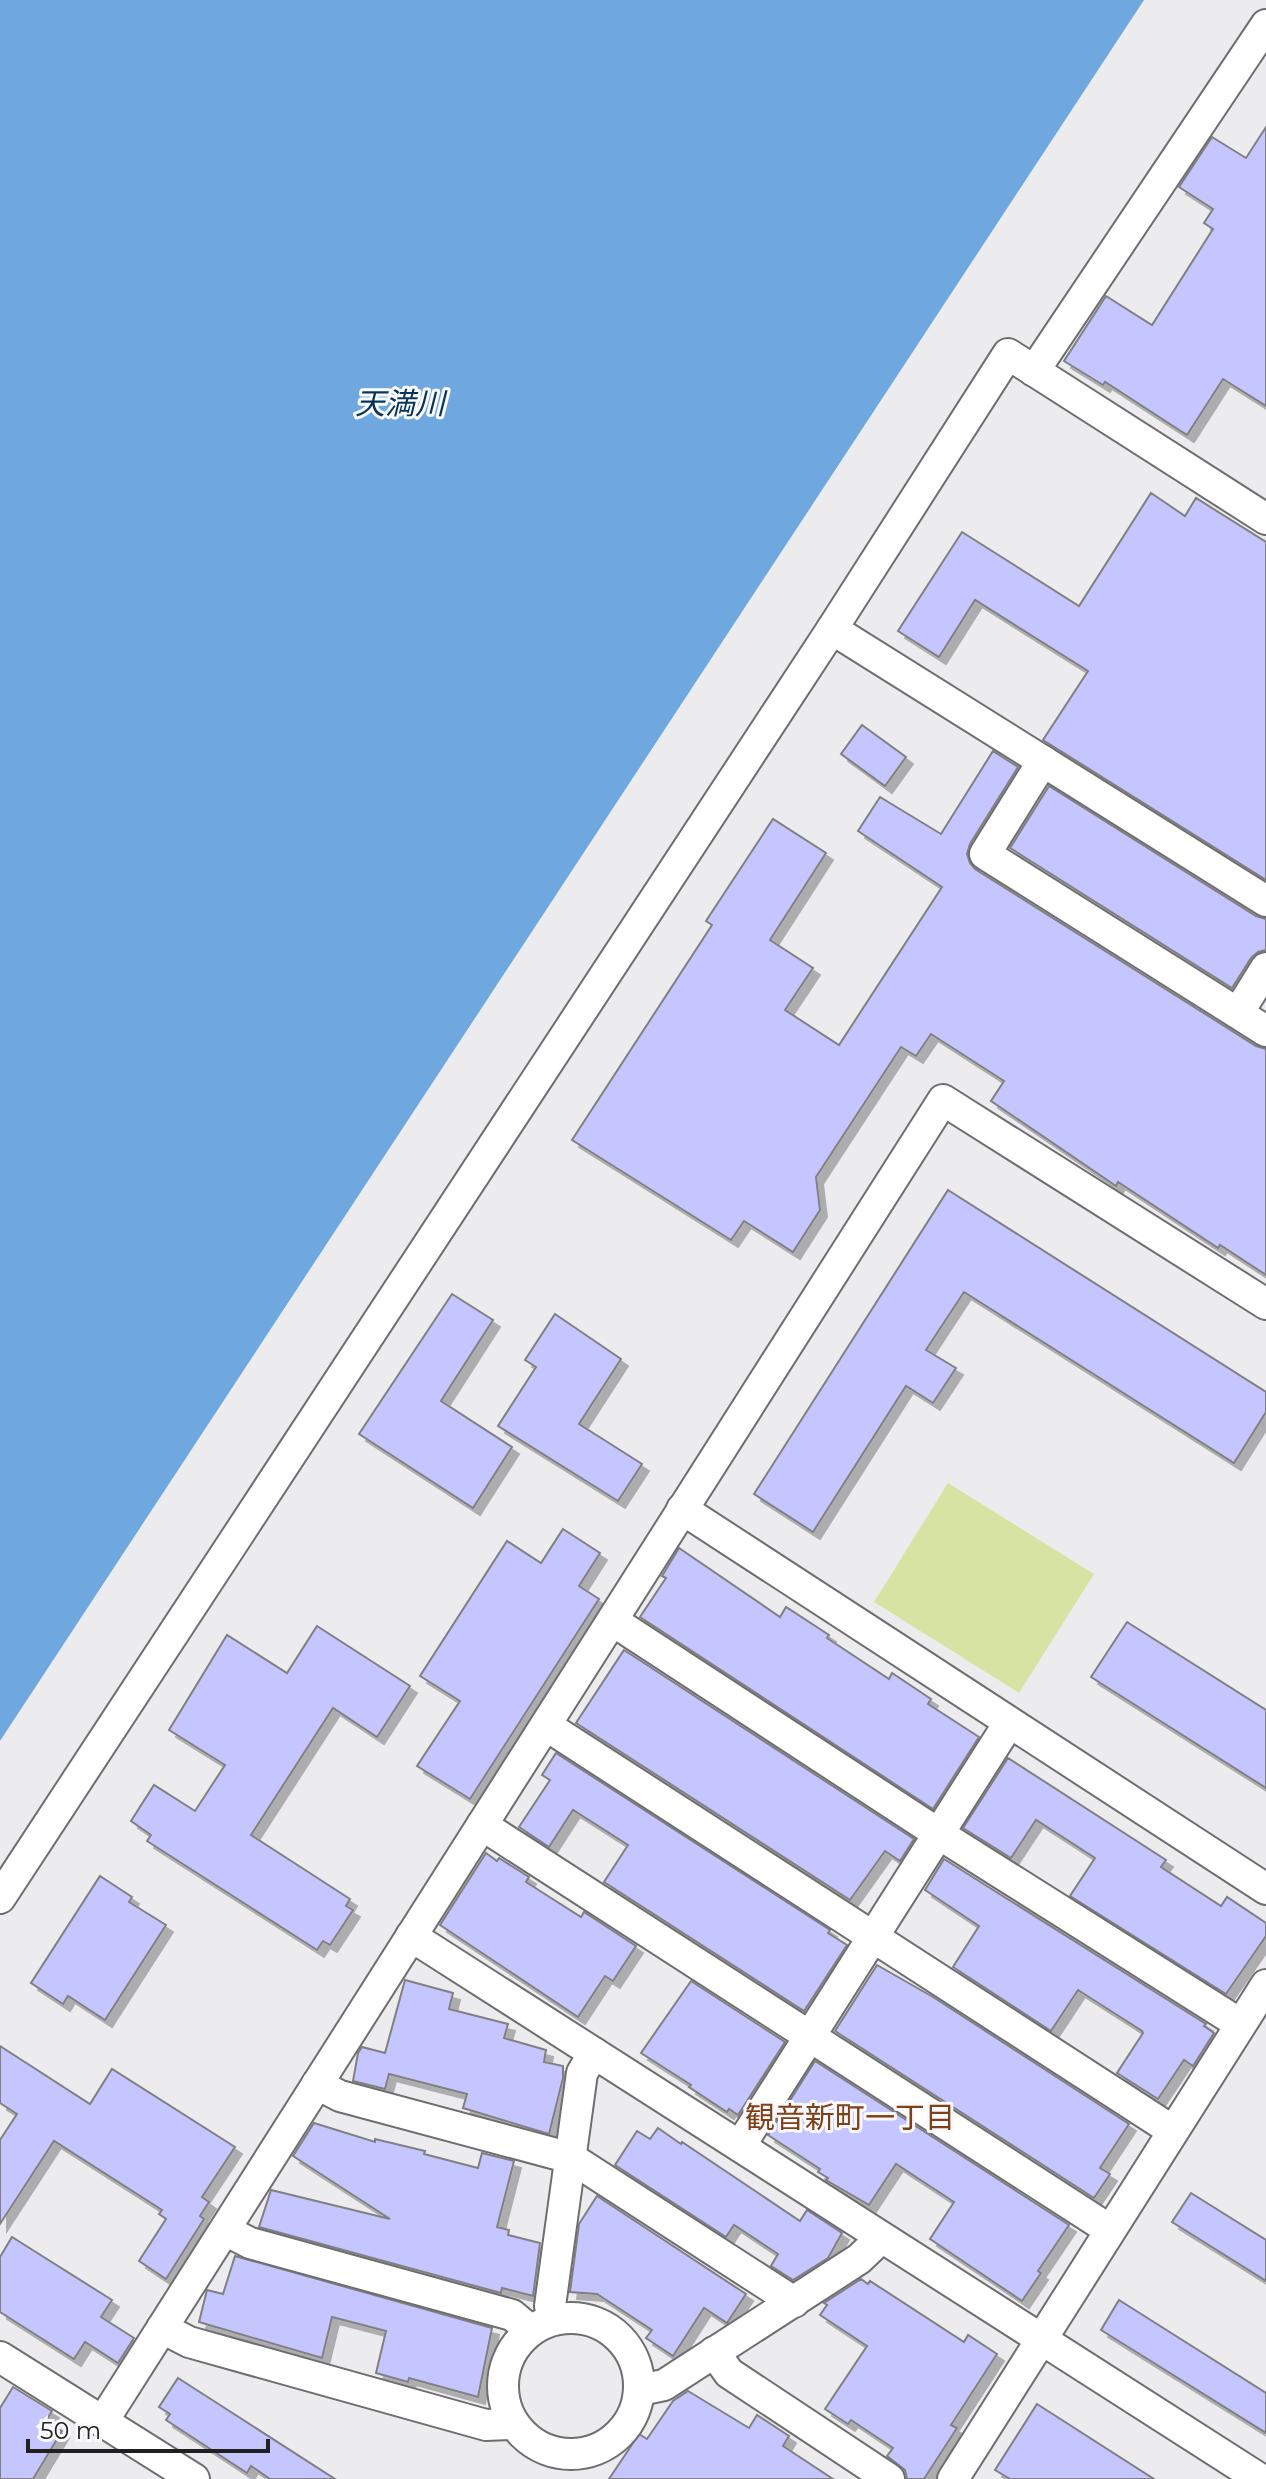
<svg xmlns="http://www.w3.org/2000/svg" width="1266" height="2479" font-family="Montserrat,'Noto Sans JP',sans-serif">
  <defs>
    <filter id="shadow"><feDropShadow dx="7" dy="7" stdDeviation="0" flood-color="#0004"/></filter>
  </defs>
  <rect width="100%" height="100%" fill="#ececee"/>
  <polygon fill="#d7e3a2" points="948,1483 1094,1574 1019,1693 874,1602"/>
  <polygon fill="#6fa8de" points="0,0 1144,0 0,1741"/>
  <g fill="#c5c5ff" stroke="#808082" stroke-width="2" filter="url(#shadow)">
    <polygon points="1266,127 1266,406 1223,379 1187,435 1105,382 1103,385 1064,361 1106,296 1152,325 1213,229 1204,223 1213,209 1179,187 1212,137 1246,158"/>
    <polygon points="1151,493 1185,516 1196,498 1266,542 1266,880 1043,740 1088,671 975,600 939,657 898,631 962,532 1079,606"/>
    <polygon points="862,725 906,757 885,786 841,754"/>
    <polygon points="993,751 1018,767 970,844 967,854 970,863 975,869 1256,1046 1266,1049 1266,1275 1220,1245 1218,1248 1118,1182 1116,1186 991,1101 1004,1081 931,1034 916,1056 901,1047 816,1177 820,1210 793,1252 744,1221 731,1240 572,1140 712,925 706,921 773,819 826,853 770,940 813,968 785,1010 839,1045 942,887 858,831 880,797 941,834"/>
    <polygon points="1049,786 1256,916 1266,919 1266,950 1258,952 1251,958 1232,988 1010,848"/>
    <polygon points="948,1190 1266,1392 1266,1412 1234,1463 964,1292 926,1350 956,1368 933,1403 906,1386 813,1532 754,1494"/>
    <polygon points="452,1294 493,1320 441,1401 512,1447 473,1508 359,1434"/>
    <polygon points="555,1314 621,1359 579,1424 642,1464 618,1501 498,1426 536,1367 525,1360"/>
    <polygon points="563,1529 600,1553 579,1586 599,1599 470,1799 417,1766 460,1701 420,1676 507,1541 541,1563"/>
    <polygon points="679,1548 780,1617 786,1607 829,1635 827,1638 889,1679 892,1673 931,1699 928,1704 979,1737 933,1809 640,1617 666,1578 662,1576"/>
    <polygon points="1127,1622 1266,1710 1266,1788 1091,1677"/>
    <polygon points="317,1626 410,1686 377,1737 333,1708 251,1835 350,1899 346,1906 353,1910 330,1945 323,1941 317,1950 147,1841 151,1835 131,1821 154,1785 195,1811 225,1765 169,1730 227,1635 287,1673"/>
    <polygon points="624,1650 914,1839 900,1861 885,1851 850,1900 576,1723"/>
    <polygon points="556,1753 830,1930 828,1933 847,1945 804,2011 604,1882 628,1845 573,1810 549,1847 519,1827 550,1780 542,1775"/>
    <polygon points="1008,1758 1166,1860 1161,1867 1221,1906 1227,1897 1266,1923 1266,1936 1226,1994 1070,1896 1095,1858 1036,1820 1011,1858 963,1828"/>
    <polygon points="486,1853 497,1861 499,1858 529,1877 526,1882 581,1917 584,1912 636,1946 613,1981 605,1976 578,2017 440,1925"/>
    <polygon points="944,1859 1206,2024 1204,2026 1214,2033 1193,2066 1184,2060 1158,2099 1117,2073 1143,2033 1142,2031 1078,1990 1051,2031 953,1967 979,1926 925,1890"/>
    <polygon points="100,1876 132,1897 129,1902 166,1925 105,2020 68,1996 63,2004 31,1983"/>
    <polygon points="877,1965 933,1997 1129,2124 1100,2168 1110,2174 1094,2198 835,2031"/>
    <polygon points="405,1980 453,1993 449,2009 508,2024 504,2038 546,2050 544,2062 563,2066 563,2078 549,2134 463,2108 467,2094 389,2074 385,2089 353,2081 358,2053 362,2047 385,2053"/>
    <polygon points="691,1981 785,2042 738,2115 729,2109 727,2112 689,2087 691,2085 641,2053"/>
    <polygon points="0,2046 90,2104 112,2069 235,2147 202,2197 209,2202 200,2216 204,2219 166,2279 139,2261 166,2219 159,2214 162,2210 54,2141 0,2224 0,2140 17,2114 0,2103"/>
    <polygon points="815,2061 1069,2225 1038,2271 1041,2273 1022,2301 930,2239 954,2202 896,2164 869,2205 826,2180 828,2178 818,2172 820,2169 768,2135"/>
    <polygon points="314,2123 375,2142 375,2139 425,2151 424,2154 478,2168 482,2153 514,2161 497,2227 509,2230 508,2235 540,2243 533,2296 502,2288 501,2293 259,2227 271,2190 390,2219 293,2156"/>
    <polygon points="658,2128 681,2144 682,2142 800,2221 807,2210 842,2233 828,2258 793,2280 771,2266 778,2254 734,2225 726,2237 615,2165 637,2131 650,2139"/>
    <polygon points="1191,2193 1266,2240 1266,2281 1172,2222"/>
    <polygon points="597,2196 746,2294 727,2323 704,2308 673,2356 646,2338 652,2330 597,2294 570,2292 579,2224"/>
    <polygon points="12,2237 112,2300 101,2317 134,2338 118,2363 85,2342 74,2359 0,2312 0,2257"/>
    <polygon points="235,2256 492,2328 478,2397 409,2378 408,2382 376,2373 386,2331 332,2317 322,2358 199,2322 207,2290 223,2294"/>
    <polygon points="861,2279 868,2284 870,2281 964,2342 968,2335 997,2354 951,2425 957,2428 924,2479 907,2479 905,2470 887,2456 893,2448 851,2420 848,2424 825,2409 867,2346 820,2315 827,2305 824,2303"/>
    <polygon points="1119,2300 1266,2393 1266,2433 1101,2330"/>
    <polygon points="178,2378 335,2479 270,2479 251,2466 247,2473 166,2420 170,2414 159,2407"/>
    <polygon points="13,2387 52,2411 46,2421 62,2431 33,2479 0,2479 0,2408"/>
    <polygon points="688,2391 749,2428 757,2415 789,2436 783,2446 833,2479 609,2479 639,2434 647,2439 673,2401"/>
    <polygon points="1037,2404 1154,2479 1010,2479 995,2470"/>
  </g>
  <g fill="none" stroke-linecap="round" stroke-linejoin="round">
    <defs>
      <g id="street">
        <polyline points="1034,371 1266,25"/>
        <polyline points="832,629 1266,901"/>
        <polyline points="1043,761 985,854 1266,1031"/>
        <polyline points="1238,1013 1266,968"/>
        <polyline points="682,1509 1266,1889"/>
        <polyline points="613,1621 939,1834 1240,2024"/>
        <polyline points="547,1726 1173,2131"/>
        <polyline points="482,1825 1110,2230"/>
        <polyline points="0,1898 832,629 1008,354 1266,519"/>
        <polyline points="411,1936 1260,2479"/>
        <polyline points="317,2084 340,2096 571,2158 794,2302"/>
        <polyline points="740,2146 1009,1723"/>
        <polyline points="225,2230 250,2243 512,2315 530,2330"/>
        <circle cx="571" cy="2386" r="68"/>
        <polyline points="553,2319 550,2306 582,2073 594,2053"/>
        <polyline points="162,2328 189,2342 486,2425 513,2424"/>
        <polyline points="714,2352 729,2373 889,2479"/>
        <polyline points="0,2357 194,2479"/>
        <polyline points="640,2390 664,2385 859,2259 881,2238"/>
        <polyline points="103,2421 943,1100 1266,1304"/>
        <polyline points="953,2479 1266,1985"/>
      </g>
    </defs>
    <use href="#street" stroke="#6e6e70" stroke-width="34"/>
    <use href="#street" stroke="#fff" stroke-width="30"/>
  </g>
  <g text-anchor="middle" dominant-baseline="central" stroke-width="6" stroke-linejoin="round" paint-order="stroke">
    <g font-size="30" font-style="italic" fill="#083457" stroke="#f9f9fb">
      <text x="400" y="403">天満川</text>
    </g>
    <g font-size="30" fill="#7e4019" stroke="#f9f9fb">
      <text x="850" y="2117">観音新町一丁目</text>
    </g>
  </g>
  <path d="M28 2439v12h240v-12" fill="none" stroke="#202021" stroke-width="4"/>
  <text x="40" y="2439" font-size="24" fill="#202021" stroke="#f9f9fb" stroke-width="6" paint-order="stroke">50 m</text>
</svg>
